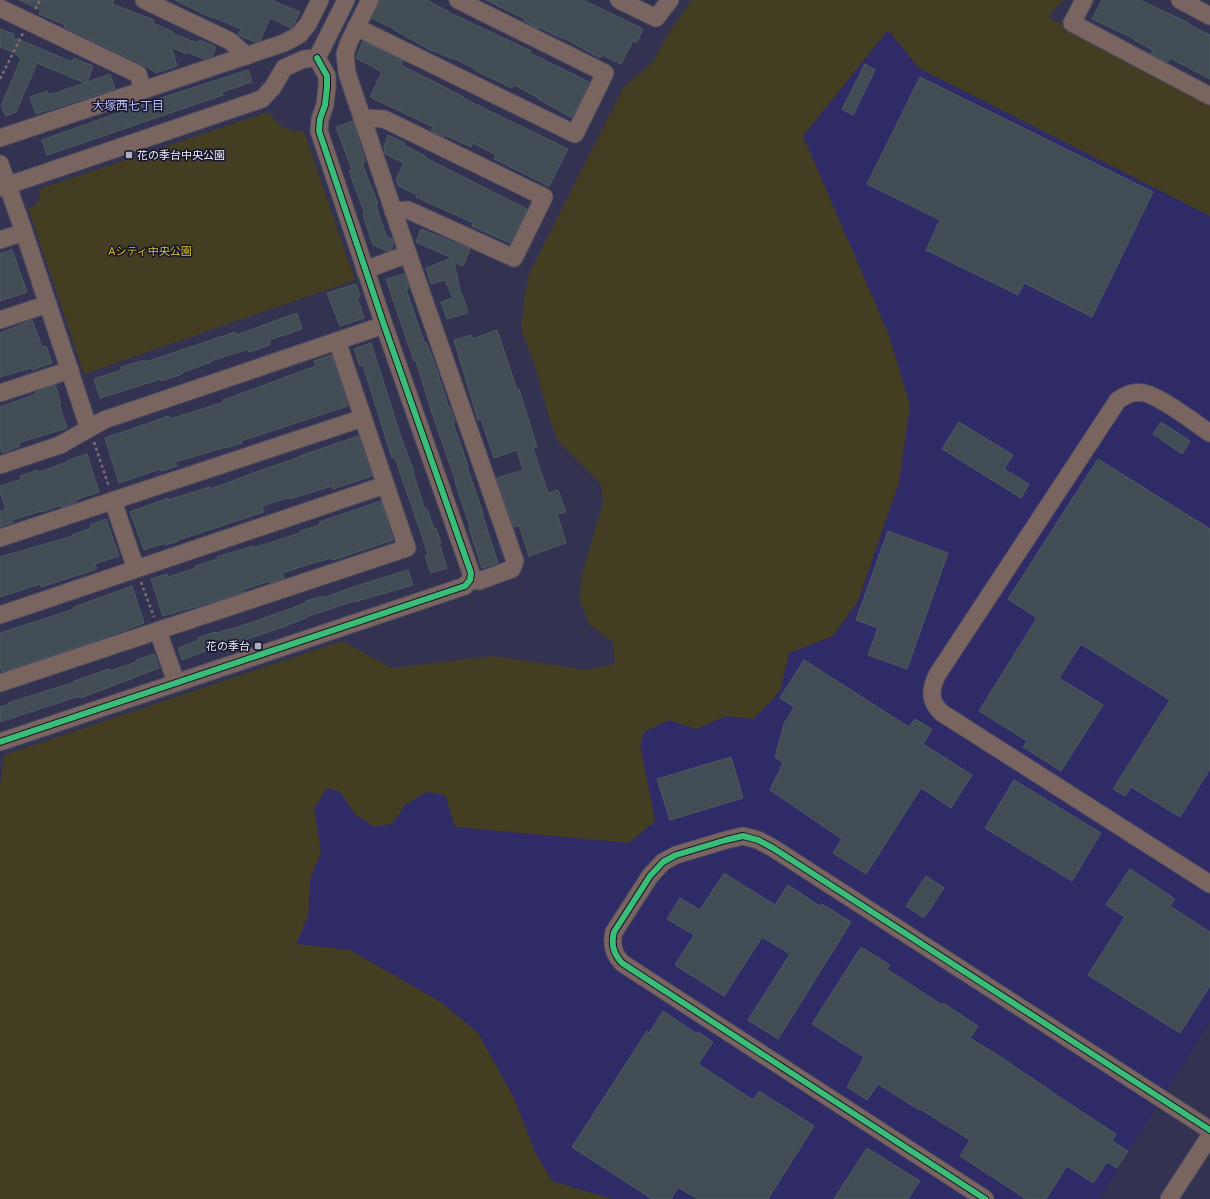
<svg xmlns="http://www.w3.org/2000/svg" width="1210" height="1199" font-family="Roboto,'Noto Sans JP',sans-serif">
  <rect width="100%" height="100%" fill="#333250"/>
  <polygon fill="#2f2b66" points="888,30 919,68 1210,216 1210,1021 1099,1199 612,1199 552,1182 535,1152 514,1098 478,1033 295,944 308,916 310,879 321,852 314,809 327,788 340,792 355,814 392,824 405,805 426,792 655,821 640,745 644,732 669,719 696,729 727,716 753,719 780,691 789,653 833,636 910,405 888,333 803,136"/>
  <g fill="#433e22">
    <polygon points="692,0 1063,0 1048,17 1210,104 1210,216 919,68 888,30 803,136 888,333 910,405 899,482 858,601 833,636 789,653 780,691 753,719 726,716 696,729 669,720 644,732 640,745 655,821 629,843 455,827 445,795 426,792 405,805 392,824 374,827 355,814 340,792 327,788 314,809 321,852 310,879 308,916 296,944 350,950 441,1002 478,1033 514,1098 535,1152 552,1181 612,1199 0,1199 0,788 4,755 342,641 391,668 492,656 587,670 615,664 613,642 590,625 580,601 581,578 603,503 601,484 559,442 550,421 535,366 521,329 524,299 529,274 623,88 653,62 669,32"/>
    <path d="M 268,112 C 279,127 286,130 304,132 L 355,280 L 84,374 L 28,208 L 35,206 L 40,198 L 39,189 Z"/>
  </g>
  <g fill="#424c54" stroke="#4d5b61">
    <polygon points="19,0 114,0 112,4 154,20 153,23 173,32 172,33 197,43 199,40 216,47 212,56 204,59 187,52 186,54 171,47 177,66 155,73 154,71 141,64 64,27 65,25 39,14 41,10"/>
    <polygon points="175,0 271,0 300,12 293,26 291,28 270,18 260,41 255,42 238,35 241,29 213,17 212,18"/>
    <polygon points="380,0 426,0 448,11 448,12 531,51 530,53 589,82 572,118 538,99 539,98 514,85 512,88 476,71 477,70 453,58 452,59 432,50 432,51 396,31 396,30 372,18"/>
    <polygon points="486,0 583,0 643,29 637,42 633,41 621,64 602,55 600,58 562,37 561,38 539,27 539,29 524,21 525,19"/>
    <polygon points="1102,0 1140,0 1189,23 1188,24 1210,35 1210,79 1170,58 1168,62 1157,57 1151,54 1153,50 1134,40 1135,39 1092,19"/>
    <polygon points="0,29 14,34 13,37 72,62 74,58 93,66 87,82 110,74 115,89 36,114 30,97 47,91 49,95 85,83 37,63 16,112 6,116 1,106 21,59 15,53 0,47"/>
    <polygon points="363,41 403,61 401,65 464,97 463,98 568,149 549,186 494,159 496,155 473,143 471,147 445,135 444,137 431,131 433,127 370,97 382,72 356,58"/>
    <polygon points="865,64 875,70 853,115 842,109"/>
    <polygon points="248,70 252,82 222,92 223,95 47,155 42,140 149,102"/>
    <polygon points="920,77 1153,192 1092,317 1024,283 1018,295 926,250 940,220 867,184"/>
    <polygon points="353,121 365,162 362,163 378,204 376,205 386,236 392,239 394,243 391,250 387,251 373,245 363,215 365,214 349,171 352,170 336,127"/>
    <polygon points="388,135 405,143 404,145 425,156 424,157 527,209 510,243 472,226 473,223 416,197 417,195 398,186 396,179 404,163 385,154 384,147"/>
    <polygon points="421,229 470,249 463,266 454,262 461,295 462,294 468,312 465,314 447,319 441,302 453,298 445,280 431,284 426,268 452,258 416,242"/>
    <polygon points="12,250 27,292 0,301 0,254"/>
    <polygon points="404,274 409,288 406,289 424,342 426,342 434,362 449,408 450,407 455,422 453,423 468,466 467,467 483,513 482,514 498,563 482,568 469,528 470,527 455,482 456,482 432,413 416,361 414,361 386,279"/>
    <polygon points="356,284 360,296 357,297 364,318 340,326 327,293"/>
    <polygon points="297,313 302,329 269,340 270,345 249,352 248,349 211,361 211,362 181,373 182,374 161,381 161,379 100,398 94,379 122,370 121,367 145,360 146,362 235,332 236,335"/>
    <polygon points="32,320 42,347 46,346 52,363 32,370 31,368 0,377 0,333"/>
    <polygon points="497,330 517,390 519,389 537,447 533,448 548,493 558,490 566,512 557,514 566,543 529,556 519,525 514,527 497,478 523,470 517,450 494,458 481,419 478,420 454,340 471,335 473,339"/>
    <polygon points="371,343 400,434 414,472 413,472 425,510 427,509 434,529 436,528 441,543 439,543 447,568 431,573 425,556 428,555 421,533 395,458 392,458 363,365 360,366 354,349"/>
    <polygon points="331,355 348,406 241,441 242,443 226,448 226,447 175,462 177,466 161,471 160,469 119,483 105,438 169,416 170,419 224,402 223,400 316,366 314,361"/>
    <polygon points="55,385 61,403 59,404 67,428 18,443 20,446 2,453 0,446 0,407 36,394 36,392"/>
    <polygon points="959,422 1013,455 1004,469 1029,484 1021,498 942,449"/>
    <polygon points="1161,422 1190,441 1182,454 1153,434"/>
    <polygon points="358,436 372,476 333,489 332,486 290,499 290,497 262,506 264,512 178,540 178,541 165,545 165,543 144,550 130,512 168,498 168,500 210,487 210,489 259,471 300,457 300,456"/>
    <polygon points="87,454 99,492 75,500 76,502 62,507 62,505 41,512 41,511 12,520 13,522 0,527 0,511 6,509 0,492 0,486 22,479 20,476 38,470 39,472 67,462 66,461"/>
    <polygon points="1098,459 1210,529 1210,769 1180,817 1131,787 1125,796 1113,789 1170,700 1081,644 1059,678 1103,705 1061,771 1023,747 1027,741 979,711 1037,618 1008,599"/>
    <polygon points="381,501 393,540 333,560 332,558 310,564 282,573 284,578 270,583 270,581 242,590 243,592 228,597 163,616 151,579 167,574 168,577 196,568 195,566 218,559 217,557 253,546 253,548 300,533 300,531 320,525 319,522"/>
    <polygon points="106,519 119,556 95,564 97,569 41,587 40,584 0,597 0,557 73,536 72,535 91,528 90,525"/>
    <polygon points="888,531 948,553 907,669 868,655 878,628 856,620"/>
    <polygon points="408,570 413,585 354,602 354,601 306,617 306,618 287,625 287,626 226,646 225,644 182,660 178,648 199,640 198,638 215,632 216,633 238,627 287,610 307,602 306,601 323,596 323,598 350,588"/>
    <polygon points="132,586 144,623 101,639 2,672 0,666 0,633 74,609 74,607"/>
    <polygon points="154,654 159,668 94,693 80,698 79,696 0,722 0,707 8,705 8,703 75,682 74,681 109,669 110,671 136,662 136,660"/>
    <polygon points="804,660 909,727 915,719 932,729 923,744 972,775 951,808 921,788 866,874 833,853 842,839 770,790 783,763 775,757 784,724 794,707 780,698"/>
    <polygon points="731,757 743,798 670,820 657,779"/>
    <polygon points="1014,780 1101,833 1072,881 985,828"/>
    <polygon points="1130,869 1175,899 1170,906 1210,932 1210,986 1180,1033 1088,975 1125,917 1106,905"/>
    <polygon points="724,873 775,905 788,885 820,906 822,904 851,922 778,1039 748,1020 790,954 762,937 724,996 675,965 694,935 667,919 680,898 700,910"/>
    <polygon points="926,876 944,888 924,918 906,906"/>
    <polygon points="861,947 890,965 887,969 942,1005 943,1003 978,1026 970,1038 1012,1064 1012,1065 1050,1090 1050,1091 1116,1134 1112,1141 1128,1151 1117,1168 1107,1162 1093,1183 1067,1166 1046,1199 1026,1199 960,1156 970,1140 920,1109 919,1110 878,1084 867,1100 847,1087 864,1057 812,1024"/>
    <polygon points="663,1011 697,1034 698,1032 713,1042 698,1064 753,1100 759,1091 814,1126 768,1199 697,1199 678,1187 671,1199 652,1199 572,1147 647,1031 649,1033"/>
    <polygon points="867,1148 920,1181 908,1199 834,1199"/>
  </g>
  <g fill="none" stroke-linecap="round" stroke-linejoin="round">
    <defs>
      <g id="minor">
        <polyline points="144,0 230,41 247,56"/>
        <polyline points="370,0 349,42 345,54 347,73 408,254 515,561 512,569 479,581 470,580"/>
        <polyline points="619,0 656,18 670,0"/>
        <polyline points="1084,0 1072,23 1210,96"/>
        <polyline points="1180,0 1210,16"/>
        <polyline points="0,8 138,74 143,90"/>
        <polyline points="356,27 575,134 605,73 458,0"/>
        <polyline points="362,118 384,119 544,197 514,258 408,210 393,211"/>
        <polyline points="0,138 284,43 299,35 308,24 320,0"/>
        <polyline points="0,164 24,232 89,429"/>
        <polyline points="0,188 262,99 273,87 284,68 304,59 317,58 346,0"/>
        <polyline points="0,240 24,232"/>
        <polyline points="365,270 408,254"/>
        <polyline points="0,320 48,304"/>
        <polyline points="0,393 70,370"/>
        <path d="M 1210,433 C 1195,423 1160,396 1144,393 C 1133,391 1126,395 1118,400 L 937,675 C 930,691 929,701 942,713 L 1210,884"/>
        <polyline points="0,465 60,445 104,420 384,325"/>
        <polyline points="113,501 136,569"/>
        <polyline points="0,538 363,418"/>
        <polyline points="0,615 385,485"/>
        <polyline points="158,631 176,682"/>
        <polyline points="0,683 407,548 337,341"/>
        <polyline points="0,742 465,586 470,580 471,573 384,325 319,131 320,119 325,105 327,87 327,76 317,58"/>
        <path d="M 985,1199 L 622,963 C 613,953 611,944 614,932 L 650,876 L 663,862 L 676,855 L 726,840 L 743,836 L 758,840 L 773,848 L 1210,1130"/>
        <polyline points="1169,1199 1210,1136"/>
      </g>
    </defs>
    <use href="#minor" stroke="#4c4c62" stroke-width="19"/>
    <g stroke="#7d6f73" stroke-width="2.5" stroke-dasharray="3 3" stroke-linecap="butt">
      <polyline points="35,9 40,0"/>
      <polyline points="0,79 23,33"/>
      <polyline points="94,442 109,487"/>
      <polyline points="141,582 154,617"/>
    </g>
    <use href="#minor" stroke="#7a6460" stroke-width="17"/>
    <defs>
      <g id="cycleway">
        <polyline points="0,742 465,586 470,580 471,573 384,325 319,131 320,119 325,105 327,87 327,76 317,58"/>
        <path d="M 985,1199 L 622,963 C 613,953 611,944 614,932 L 650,876 L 663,862 L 676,855 L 726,840 L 743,836 L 758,840 L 773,848 L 1210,1130"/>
      </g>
    </defs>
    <use href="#cycleway" stroke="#13132c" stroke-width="8"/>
    <use href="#cycleway" stroke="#3abd76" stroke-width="6"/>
  </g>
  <g fill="#aeafbe" stroke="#13132c" stroke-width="1.5">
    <rect x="125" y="151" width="8" height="8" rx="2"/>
    <rect x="254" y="642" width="8" height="8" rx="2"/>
  </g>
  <g text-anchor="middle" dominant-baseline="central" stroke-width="3" stroke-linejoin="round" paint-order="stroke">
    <g font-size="11" fill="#f1f2f9" stroke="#13132c" text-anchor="start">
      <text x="137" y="155">花の季台中央公園</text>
      <text x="250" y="646" text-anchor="end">花の季台</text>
    </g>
    <g font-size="11" fill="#d6c22c" stroke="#13132c">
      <text x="150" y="251">Aシティ中央公園</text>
    </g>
    <g font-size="12" fill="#bdc1f9" stroke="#13132c">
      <text x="128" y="106">大塚西七丁目</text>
    </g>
  </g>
</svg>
